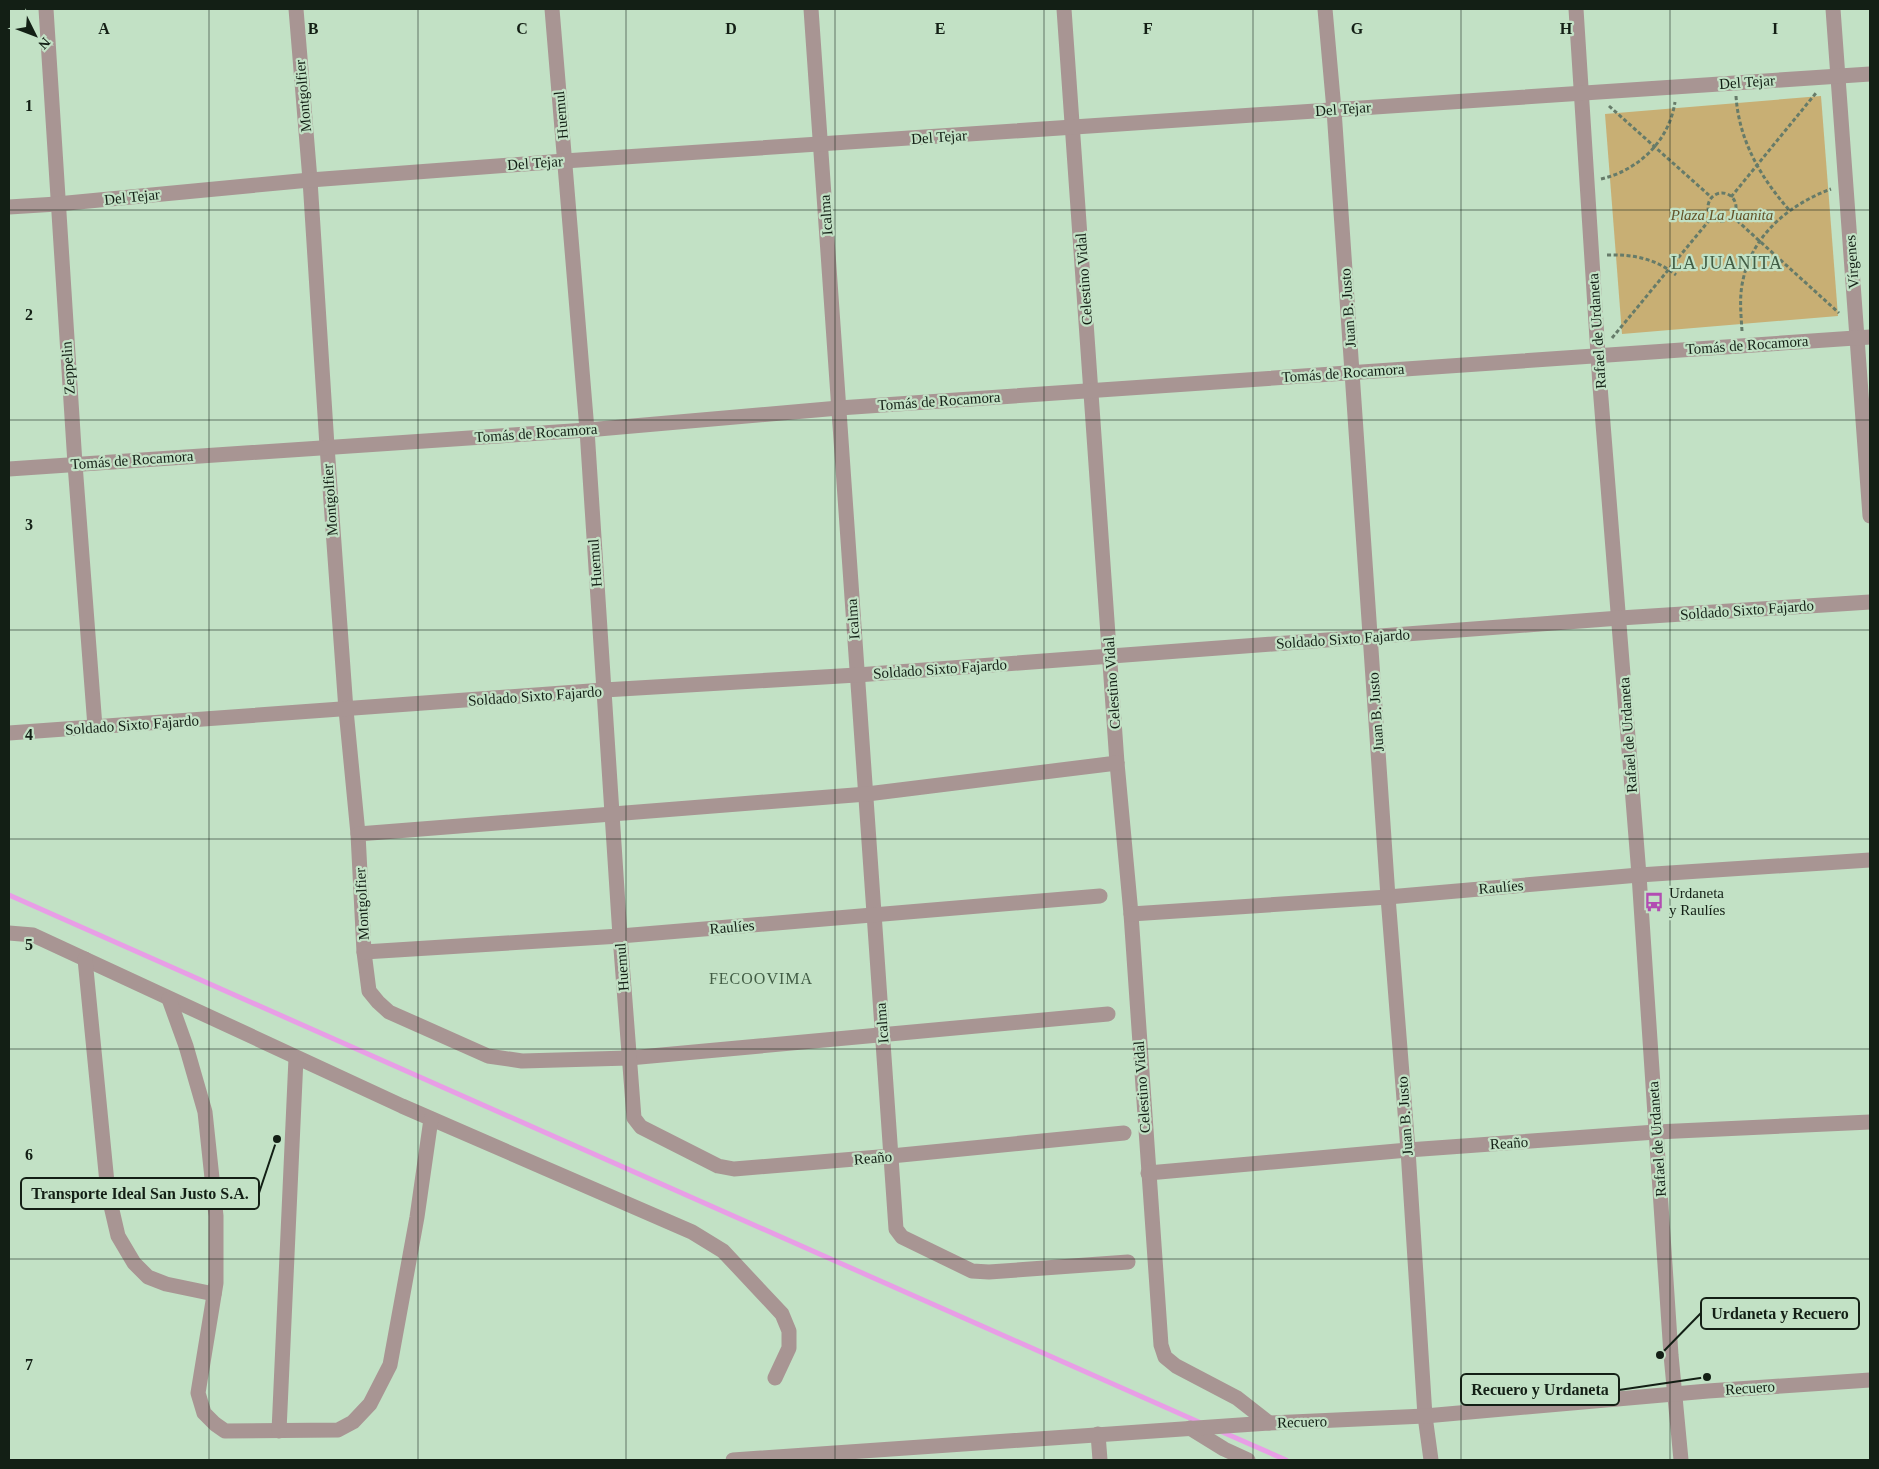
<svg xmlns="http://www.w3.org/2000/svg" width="1879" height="1469" font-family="Georgia,serif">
  <rect width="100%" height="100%" fill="#c2e1c5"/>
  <polygon fill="#c8af74" points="1821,96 1838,316 1622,334 1605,114"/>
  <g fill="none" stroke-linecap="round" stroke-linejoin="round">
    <g stroke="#e89ee6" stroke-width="5">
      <polyline points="9,895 1201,1423"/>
      <polyline points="1220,1431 1286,1460"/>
    </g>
    <g stroke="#667b69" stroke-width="3" stroke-dasharray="4 2.5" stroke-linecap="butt">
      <path d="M 1736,96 C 1739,141 1761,178 1790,211"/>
      <polyline points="1609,106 1711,197"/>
      <path d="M 1601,179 C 1639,170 1669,141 1675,102"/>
      <circle cx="1722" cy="207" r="14"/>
      <polyline points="1731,197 1816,93"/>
      <polyline points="1732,216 1839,313"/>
      <path d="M 1607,255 C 1633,254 1656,259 1676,275"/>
      <path d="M 1742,331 C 1741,314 1739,297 1743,280 C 1752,235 1790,204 1831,189"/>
      <polyline points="1612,338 1712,217"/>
    </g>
    <g stroke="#a89593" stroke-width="15">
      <polyline points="46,9 75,464 95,727"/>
      <polyline points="296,9 310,180 327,446 346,710 358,834 364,952 369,991 378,1002 389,1012 488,1056 522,1061 629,1058 1108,1014"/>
      <polyline points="552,9 587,430 620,936 634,1118 641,1127 718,1166 734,1169 891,1156 1124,1133"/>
      <polyline points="811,9 896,1229 902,1237 972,1271 989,1272 1128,1262"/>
      <polyline points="1064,9 1117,763 1131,914 1161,1345 1165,1357 1176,1366 1237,1398 1269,1423"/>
      <polyline points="1325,9 1334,110 1388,897 1408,1150 1425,1416 1431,1460"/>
      <polyline points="1576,9 1600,386 1639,875 1671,1355 1681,1460"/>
      <polyline points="1833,9 1870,516"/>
      <polyline points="9,207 57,204 310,180 564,161 1870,74"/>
      <polyline points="9,469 587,430 839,408 1870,337"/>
      <polyline points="9,733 604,690 857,675 1620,618 1870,602"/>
      <polyline points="358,834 867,794 1117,763"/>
      <polyline points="1131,914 1388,897 1639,875 1870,860"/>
      <polyline points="9,933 33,935 402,1106 692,1232 723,1251 782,1314 789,1331 789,1348 775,1378"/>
      <polyline points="364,952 620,936 1100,896"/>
      <polyline points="85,959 108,1193 118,1236 134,1263 148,1277 166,1284 214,1294"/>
      <polyline points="169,999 186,1046 205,1112 216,1216 216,1283 198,1393 204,1413 215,1424 225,1431 338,1430 353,1422 370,1404 390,1365 417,1217 431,1119"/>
      <polyline points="1148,1173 1408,1150 1656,1132 1870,1122"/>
      <polyline points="1190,1428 1224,1449 1248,1460"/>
      <polyline points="279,1431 296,1058"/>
      <polyline points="1098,1434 1100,1460"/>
      <polyline points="733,1460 1269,1423 1425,1416 1708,1391 1870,1380"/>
    </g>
  </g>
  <path fill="none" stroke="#131f15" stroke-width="1" stroke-opacity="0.55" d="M 209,9 L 209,1460M 418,9 L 418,1460M 626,9 L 626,1460M 835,9 L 835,1460M 1044,9 L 1044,1460M 1253,9 L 1253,1460M 1461,9 L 1461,1460M 1670,9 L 1670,1460M 9,210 L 1870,210M 9,420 L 1870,420M 9,630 L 1870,630M 9,839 L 1870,839M 9,1049 L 1870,1049M 9,1259 L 1870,1259"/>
  <defs>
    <symbol id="bus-bare" viewBox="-9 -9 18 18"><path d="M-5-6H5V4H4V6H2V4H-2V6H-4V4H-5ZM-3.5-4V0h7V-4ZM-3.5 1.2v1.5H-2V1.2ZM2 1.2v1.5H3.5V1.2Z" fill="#b24db2" stroke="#c2e1c5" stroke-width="2.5" paint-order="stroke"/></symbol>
  </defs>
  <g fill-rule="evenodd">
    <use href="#bus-bare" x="1640" y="888" width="28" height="28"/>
  </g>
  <g text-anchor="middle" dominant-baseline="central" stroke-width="4.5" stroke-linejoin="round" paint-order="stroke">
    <g font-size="15" fill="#131f15" stroke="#c2e1c5">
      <text transform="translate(1747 82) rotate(-4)">Del Tejar</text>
      <text transform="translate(303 96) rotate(-95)">Montgolfier</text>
      <text transform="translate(1343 109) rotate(-4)">Del Tejar</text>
      <text transform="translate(561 115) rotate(-95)">Huemul</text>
      <text transform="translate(939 137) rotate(-4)">Del Tejar</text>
      <text transform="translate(535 163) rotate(-4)">Del Tejar</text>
      <text transform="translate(132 197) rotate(-6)">Del Tejar</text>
      <text transform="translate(826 215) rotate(-94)">Icalma</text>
      <text transform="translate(1852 262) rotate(-94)">Vírgenes</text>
      <text transform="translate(1084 279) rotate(-94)">Celestino Vidal</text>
      <text transform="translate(1348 308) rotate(-94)">Juan B. Justo</text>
      <text transform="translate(1597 331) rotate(-94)">Rafael de Urdaneta</text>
      <text transform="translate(1747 345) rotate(-4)">Tomás de Rocamora</text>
      <text transform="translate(68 368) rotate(-94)">Zeppelin</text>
      <text transform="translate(1343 373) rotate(-4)">Tomás de Rocamora</text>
      <text transform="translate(939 401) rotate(-4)">Tomás de Rocamora</text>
      <text transform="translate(536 433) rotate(-4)">Tomás de Rocamora</text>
      <text transform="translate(132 460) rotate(-4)">Tomás de Rocamora</text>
      <text transform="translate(330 500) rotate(-94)">Montgolfier</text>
      <text transform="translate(595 563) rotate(-94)">Huemul</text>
      <text transform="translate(1747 610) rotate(-4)">Soldado Sixto Fajardo</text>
      <text transform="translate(853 619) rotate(-94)">Icalma</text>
      <text transform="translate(1343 639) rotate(-4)">Soldado Sixto Fajardo</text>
      <text transform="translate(940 669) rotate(-4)">Soldado Sixto Fajardo</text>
      <text transform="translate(1112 683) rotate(-94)">Celestino Vidal</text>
      <text transform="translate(535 696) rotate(-4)">Soldado Sixto Fajardo</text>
      <text transform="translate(1376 712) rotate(-94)">Juan B. Justo</text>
      <text transform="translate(132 725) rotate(-4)">Soldado Sixto Fajardo</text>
      <text transform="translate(1628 735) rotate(-94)">Rafael de Urdaneta</text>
      <text transform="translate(1501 887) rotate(-5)">Raulíes</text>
      <text transform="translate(362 904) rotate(-93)">Montgolfier</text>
      <text transform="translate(732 927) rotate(-5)">Raulíes</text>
      <text transform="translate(622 967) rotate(-94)">Huemul</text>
      <text transform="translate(882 1023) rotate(-94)">Icalma</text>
      <text transform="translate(1142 1087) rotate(-94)">Celestino Vidal</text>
      <text transform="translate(1405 1116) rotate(-94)">Juan B. Justo</text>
      <text transform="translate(1657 1139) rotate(-94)">Rafael de Urdaneta</text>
      <text transform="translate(1509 1143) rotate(-4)">Reaño</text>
      <text transform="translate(873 1158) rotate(-5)">Reaño</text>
      <text transform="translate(1750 1388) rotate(-4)">Recuero</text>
      <text transform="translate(1302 1422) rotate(-2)">Recuero</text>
    </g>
    <g font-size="15" font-style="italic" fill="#625228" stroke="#c2e1c5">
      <text x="1722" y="215">Plaza La Juanita</text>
    </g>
    <g font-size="15" fill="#131f15" stroke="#c2e1c5" text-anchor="start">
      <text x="1669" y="893">Urdaneta<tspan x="1669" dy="17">y Raulíes</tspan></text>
    </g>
    <g font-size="16" letter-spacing="1" fill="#425d45" stroke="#c2e1c5">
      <text x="761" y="978">FECOOVIMA</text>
    </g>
    <g font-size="18" letter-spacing="1" fill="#425d45" stroke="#c2e1c5">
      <text x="1727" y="263">LA JUANITA</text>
    </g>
  </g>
  <g font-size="16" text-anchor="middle" font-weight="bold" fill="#131f15" stroke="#c2e1c5" stroke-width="4.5" stroke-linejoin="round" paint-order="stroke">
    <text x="104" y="34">A</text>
    <text x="313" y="34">B</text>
    <text x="522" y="34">C</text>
    <text x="731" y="34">D</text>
    <text x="940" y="34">E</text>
    <text x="1148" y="34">F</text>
    <text x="1357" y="34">G</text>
    <text x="1566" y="34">H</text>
    <text x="1775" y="34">I</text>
    <text x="29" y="111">1</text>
    <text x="29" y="320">2</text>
    <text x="29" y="530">3</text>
    <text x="29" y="740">4</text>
    <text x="29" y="950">5</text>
    <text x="29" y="1160">6</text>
    <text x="29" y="1370">7</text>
  </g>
  <path fill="none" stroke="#131f15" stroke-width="2" d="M277 1139L259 1193M1660 1355L1701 1313M1707 1377L1619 1390"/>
  <g fill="#131f15" stroke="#c2e1c5" stroke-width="2">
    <circle cx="277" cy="1139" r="5"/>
    <circle cx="1660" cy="1355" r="5"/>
    <circle cx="1707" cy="1377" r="5"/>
  </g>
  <g fill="#c2e1c5" stroke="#131f15" stroke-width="2">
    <rect x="21" y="1178" width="238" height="31" rx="5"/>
    <rect x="1701" y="1298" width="158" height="31" rx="5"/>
    <rect x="1461" y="1374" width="158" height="31" rx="5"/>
  </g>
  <g font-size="16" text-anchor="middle" font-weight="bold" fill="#131f15">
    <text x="140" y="1199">Transporte Ideal San Justo S.A.</text>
    <text x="1780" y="1319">Urdaneta y Recuero</text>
    <text x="1540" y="1395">Recuero y Urdaneta</text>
  </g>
  <rect width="1879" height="1469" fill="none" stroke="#131f15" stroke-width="20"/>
  <g transform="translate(35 35) rotate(132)" stroke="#c2e1c5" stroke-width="4" paint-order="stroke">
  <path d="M0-4L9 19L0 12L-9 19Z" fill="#131f15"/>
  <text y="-8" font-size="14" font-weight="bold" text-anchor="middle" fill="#131f15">N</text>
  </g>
</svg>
